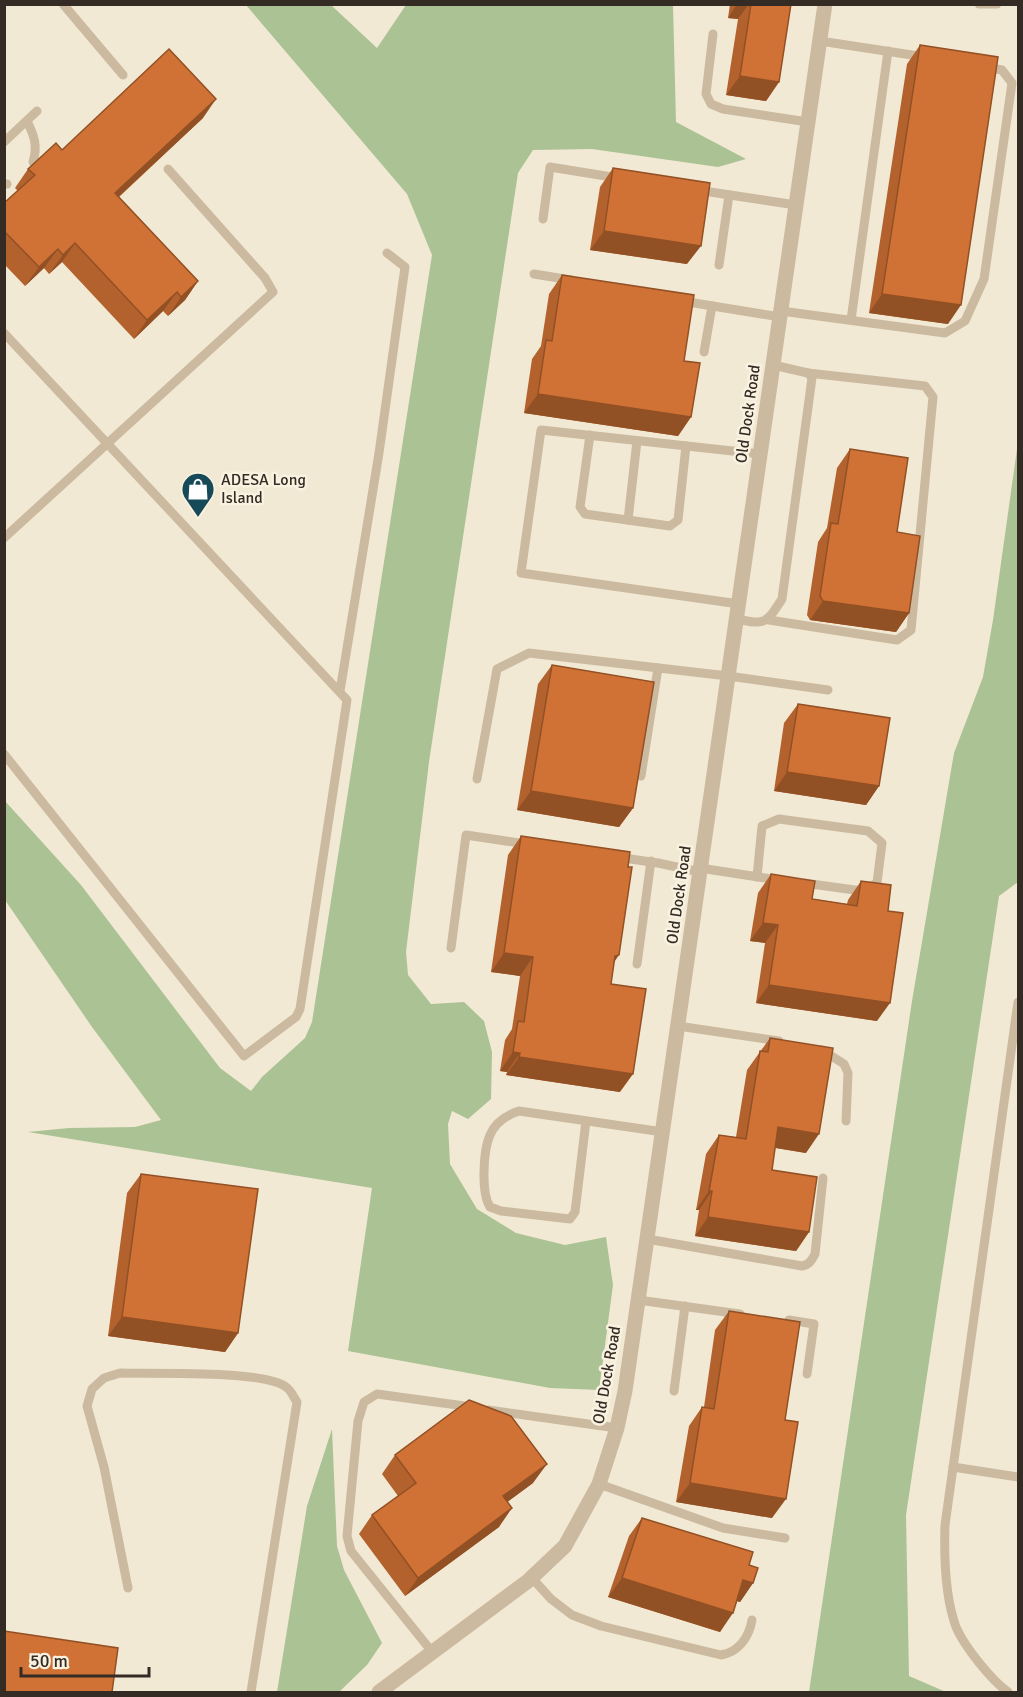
<svg xmlns="http://www.w3.org/2000/svg" width="1023" height="1697" font-family="Signika,sans-serif">
  <rect width="100%" height="100%" fill="#f2e9d4"/>
  <g fill="#abc294">
    <polygon points="246,5 331,5 377,48 406,5 673,5 676,122 746,159 718,167 592,149 533,150 518,173 429,762 406,952 408,975 431,1004 464,1002 484,1021 492,1052 491,1099 468,1119 452,1111 448,1124 450,1164 477,1209 516,1233 565,1245 606,1237 613,1285 599,1390 550,1388 348,1351 372,1188 28,1132 69,1128 135,1127 161,1120 92,1027 5,900 5,801 81,885 220,1068 251,1091 262,1077 305,1038 312,1022 432,255 407,194"/>
    <polygon points="1018,442 1018,882 999,896 906,1515 909,1676 946,1692 809,1692 912,1001 954,753 983,677 993,620"/>
    <polygon points="332,1429 337,1546 344,1570 382,1643 367,1665 339,1692 277,1692 307,1506"/>
  </g>
  <g fill="none" stroke-linecap="round" stroke-linejoin="round">
    <g stroke="#cbbaa0" stroke-width="9">
      <polyline points="63,4 123,75"/>
      <polyline points="979,4 997,4"/>
      <polyline points="713,34 706,94 711,104 723,109 808,122"/>
      <polyline points="820,41 925,57"/>
      <path d="M 27,121 C 34,135 38,146 33,162"/>
      <polyline points="4,142 37,111"/>
      <polyline points="4,184 7,184"/>
      <polyline points="697,190 796,205"/>
      <polyline points="543,219 550,167 618,178"/>
      <polyline points="719,265 729,195"/>
      <polyline points="534,274 571,280"/>
      <polyline points="682,301 780,317"/>
      <polyline points="781,311 945,333 965,321 984,279 1012,83 1002,70 986,67"/>
      <polyline points="851,320 888,51"/>
      <polyline points="4,333 347,700 300,1009 296,1017 244,1056 4,754"/>
      <polyline points="704,352 712,306"/>
      <polyline points="590,435 580,507 585,514 670,526 678,520 686,446"/>
      <polyline points="628,520 637,441"/>
      <polyline points="4,538 273,292 265,278 168,169"/>
      <polyline points="739,604 521,573 541,430 760,454"/>
      <path d="M 737,619 C 765,625 766,624 782,599 L 812,378 L 808,373 L 773,365"/>
      <polyline points="769,620 897,640 911,630 933,397 925,386 808,373"/>
      <polyline points="340,691 379,453 405,267 387,253"/>
      <polyline points="641,776 658,668"/>
      <polyline points="477,779 497,669 529,653 728,676 828,690"/>
      <polyline points="617,857 658,863 700,872"/>
      <polyline points="700,868 778,880"/>
      <polyline points="757,877 762,826 779,819 868,831 882,843 877,883 862,891 804,883"/>
      <polyline points="451,948 466,835 526,844"/>
      <polyline points="637,964 651,861"/>
      <polyline points="678,1026 779,1041"/>
      <polyline points="822,1050 844,1064 848,1073 846,1121"/>
      <path d="M 586,1121 L 575,1212 L 570,1219 L 501,1211 L 490,1207 C 481,1193 483,1151 490,1135 C 495,1123 507,1115 519,1111 L 663,1132"/>
      <path d="M 647,1239 L 802,1266 C 809,1265 812,1260 815,1254 L 823,1178"/>
      <polyline points="638,1300 740,1314"/>
      <polyline points="789,1320 814,1324 807,1374"/>
      <polyline points="674,1391 685,1306"/>
      <polyline points="488,1410 617,1428"/>
      <polyline points="953,1467 1018,1477"/>
      <polyline points="599,1484 723,1528 785,1538"/>
      <path d="M 532,1578 L 551,1599 L 572,1615 L 601,1626 L 721,1655 C 739,1652 749,1637 752,1620"/>
      <path d="M 128,1588 L 104,1467 L 87,1406 L 92,1389 L 104,1378 L 120,1373 C 151,1374 265,1370 286,1387 C 291,1390 294,1398 297,1402 L 251,1692"/>
      <polyline points="433,1653 351,1551 347,1536 358,1421 364,1402 377,1394 472,1407"/>
      <path d="M 1008,1692 C 991,1680 964,1646 956,1627 C 945,1597 944,1556 945,1525 L 1018,1002"/>
    </g>
    <polyline stroke="#cbbaa0" stroke-width="15" points="379,1692 528,1581 565,1546 599,1484 617,1428 625,1391 825,4"/>
  </g>
  <g fill="#b3622e">
    <polygon points="730,4 791,4 779,82 766,101 726,95 738,19 728,18"/>
    <polygon points="920,45 948,324 869,313 907,64"/>
    <polygon points="203,118 119,197 198,281 185,300 168,316 163,311 134,339 62,262 49,274 44,268 25,286 4,264 4,203 18,191 15,188 28,169 62,150"/>
    <polygon points="613,168 687,264 590,250 600,187"/>
    <polygon points="562,275 684,361 691,417 678,436 524,413 532,359 541,346 549,294"/>
    <polygon points="850,449 897,532 909,613 896,632 810,620 807,615 818,542 827,528 837,468"/>
    <polygon points="552,665 633,808 619,827 517,810 538,684"/>
    <polygon points="798,704 879,786 866,805 774,791 784,723"/>
    <polygon points="521,836 628,867 611,984 620,1092 506,1075 507,1072 500,1071 505,1040 512,1029 520,976 491,972 508,855"/>
    <polygon points="771,874 812,899 847,904 848,900 861,881 888,911 877,1021 756,1003 765,943 750,941 758,893"/>
    <polygon points="770,1038 806,1153 775,1148 772,1170 809,1232 796,1251 695,1236 699,1210 696,1210 706,1154 719,1135 736,1137 747,1070"/>
    <polygon points="141,1174 238,1333 225,1352 108,1336 127,1193"/>
    <polygon points="729,1311 785,1420 772,1518 676,1502 689,1426 702,1407 704,1407 715,1330"/>
    <polygon points="395,1455 533,1483 507,1502 499,1527 405,1596 359,1534 372,1515 398,1496 382,1474"/>
    <polygon points="642,1518 749,1565 753,1583 740,1602 737,1601 720,1632 608,1597 629,1536"/>
  </g>
  <g fill="#925025">
    <polygon points="737,4 749,4 738,19 728,18"/>
    <polygon points="740,76 779,82 766,101 726,95"/>
    <polygon points="216,99 203,118 102,212 115,193"/>
    <polygon points="604,231 701,246 687,264 590,250"/>
    <polygon points="75,243 62,262 49,274 63,255"/>
    <polygon points="58,249 44,268 25,286 39,267"/>
    <polygon points="198,281 185,300 168,316 181,297"/>
    <polygon points="177,292 163,311 134,339 147,320"/>
    <polygon points="882,294 961,305 948,324 869,313"/>
    <polygon points="538,394 691,417 678,436 524,413"/>
    <polygon points="823,601 909,613 896,632 810,620"/>
    <polygon points="787,772 879,786 866,805 774,791"/>
    <polygon points="531,791 633,808 619,827 517,810"/>
    <polygon points="763,923 778,925 765,943 750,941"/>
    <polygon points="504,953 533,957 520,976 491,972"/>
    <polygon points="619,955 606,974 615,956"/>
    <polygon points="769,985 890,1003 877,1021 756,1003"/>
    <polygon points="513,1052 520,1053 507,1072 500,1071"/>
    <polygon points="519,1057 633,1074 620,1092 506,1075"/>
    <polygon points="778,1127 819,1134 806,1153 765,1146"/>
    <polygon points="709,1191 712,1191 699,1210 696,1210"/>
    <polygon points="708,1217 809,1232 796,1251 695,1236"/>
    <polygon points="122,1317 238,1333 225,1352 108,1336"/>
    <polygon points="547,1464 533,1483 490,1515 503,1496"/>
    <polygon points="690,1483 786,1499 772,1518 676,1502"/>
    <polygon points="512,1508 499,1527 405,1596 418,1578"/>
    <polygon points="622,1578 733,1613 720,1632 608,1597"/>
    <polygon points="743,1580 753,1583 740,1602 730,1599"/>
  </g>
  <g fill="#d07235" stroke="#925025" stroke-width="1.5">
    <polygon points="751,4 791,4 779,82 740,76"/>
    <polygon points="920,45 998,57 961,305 882,294"/>
    <polygon points="169,49 216,99 115,193 198,281 181,297 177,292 147,320 75,243 63,255 58,249 39,267 4,231 4,203 35,175 28,169 56,143 62,150"/>
    <polygon points="613,168 710,183 701,246 604,231"/>
    <polygon points="562,275 694,295 684,361 700,363 691,417 538,394 546,340 552,341"/>
    <polygon points="850,449 908,458 897,532 920,536 909,613 823,601 820,596 831,523 838,524"/>
    <polygon points="552,665 654,682 633,808 531,791"/>
    <polygon points="798,704 890,718 879,786 787,772"/>
    <polygon points="521,836 630,852 628,867 632,867 619,955 615,956 611,984 646,989 633,1074 519,1057 520,1053 513,1052 518,1021 524,1022 533,957 504,953"/>
    <polygon points="771,874 815,881 812,899 857,906 861,881 891,885 888,911 903,913 890,1003 769,985 778,925 763,923"/>
    <polygon points="770,1038 833,1048 819,1134 778,1127 772,1170 817,1177 809,1232 708,1217 712,1191 709,1191 719,1135 746,1139 760,1051 768,1052"/>
    <polygon points="141,1174 258,1189 238,1333 122,1317"/>
    <polygon points="729,1311 800,1322 785,1420 798,1422 786,1499 690,1483 702,1407 714,1409"/>
    <polygon points="469,1400 511,1416 547,1464 503,1496 512,1508 418,1578 372,1515 416,1483 395,1455"/>
    <polygon points="642,1518 753,1552 749,1565 758,1568 753,1583 743,1580 733,1613 622,1578"/>
    <polygon points="4,1631 118,1648 112,1692 4,1692"/>
  </g>
  <defs>
    <symbol id="shop-pin" viewBox="-11 -11 22 30"><path d="M0 17L-7.5 6A9.5 9.5 0 1 1 7.5 6Z" fill="#174a58" stroke="#faf2e0"/><path d="M-5-2.5h2.3a2.7 3.5 0 0 1 5.4 0H5L5.5 6h-11ZM-1.5-2.5h3a1.5 2.3 0 0 0-3 0Z" fill="#fff"/></symbol>
  </defs>
  <g fill-rule="evenodd">
    <use href="#shop-pin" x="179" y="470" width="38" height="52"/>
  </g>
  <g text-anchor="middle" dominant-baseline="central" stroke-width="5" stroke-linejoin="round" paint-order="stroke">
    <g font-size="16" fill="#342b24" stroke="#faf2e0">
      <text transform="translate(748 414) rotate(-82)">Old Dock Road</text>
      <text transform="translate(679 895) rotate(-82)">Old Dock Road</text>
      <text transform="translate(607 1375) rotate(-80)">Old Dock Road</text>
    </g>
    <g font-size="16" fill="#342b24" stroke="#faf2e0" text-anchor="start">
      <text x="221" y="480">ADESA Long<tspan x="221" dy="18">Island</tspan></text>
    </g>
  </g>
  <rect width="1023" height="1697" fill="none" stroke="#342b24" stroke-width="12"/>
  <path d="M21 1667v9h128v-9" fill="none" stroke="#342b24" stroke-width="3"/>
  <text x="30" y="1667" font-size="18" fill="#342b24" stroke="#faf2e0" stroke-width="4.5" paint-order="stroke">50 m</text>
</svg>
